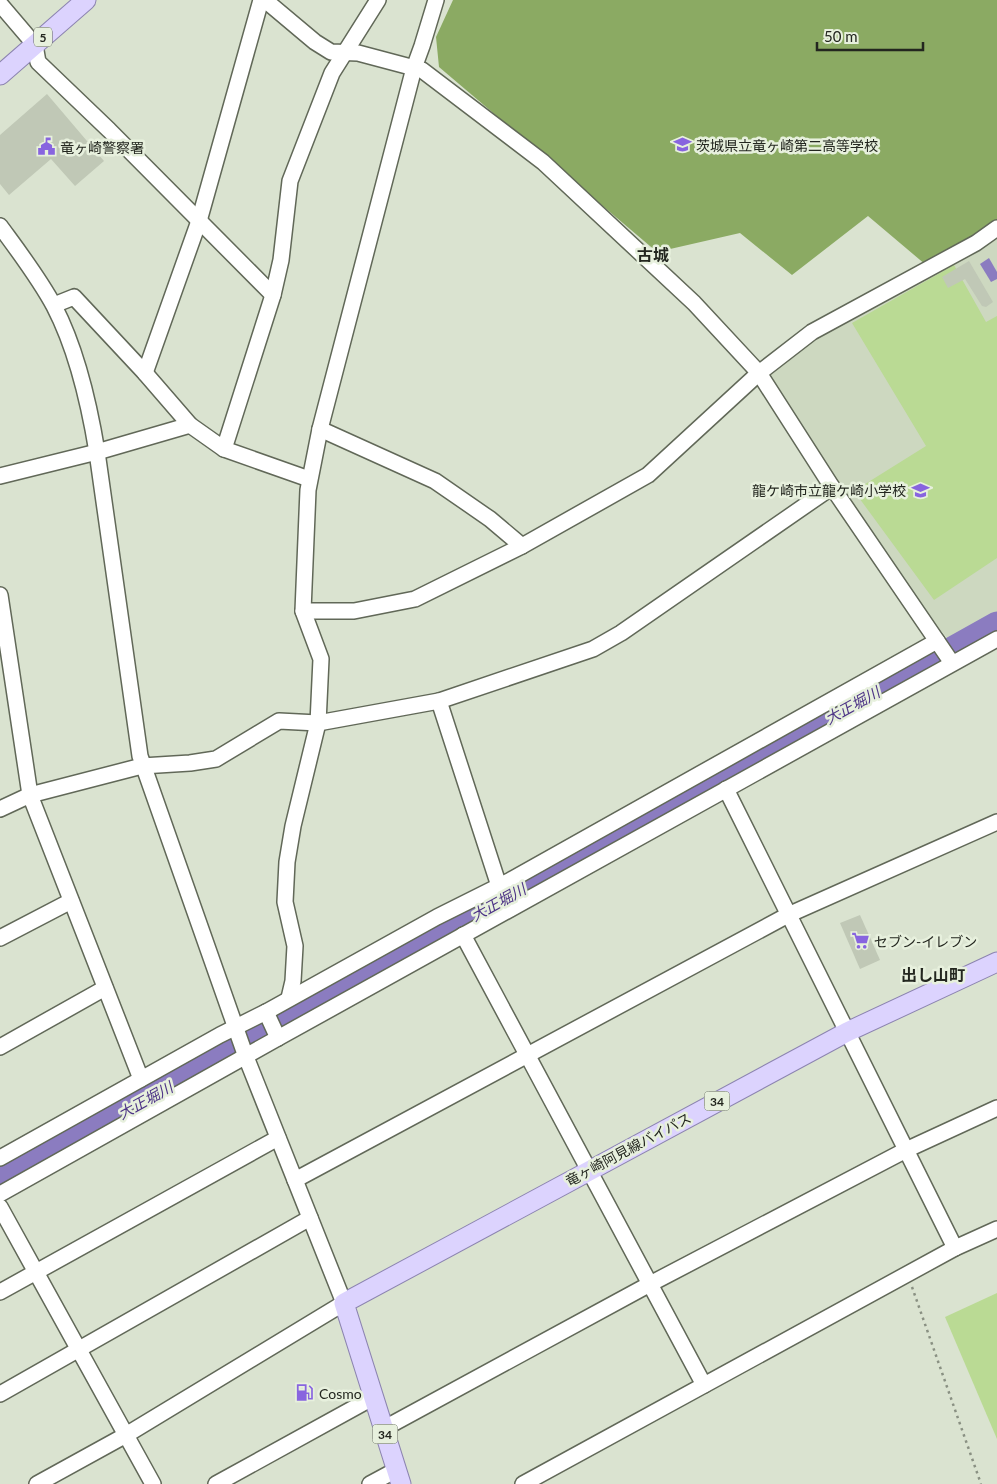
<svg xmlns="http://www.w3.org/2000/svg" width="997" height="1484" font-family="Lato,'Noto Sans JP',sans-serif">
  <rect width="100%" height="100%" fill="#dae3d0"/>
  <polygon fill="#cdd8c0" points="997,239 997,613 948,639 916,601 768,378 769,373 817,337"/>
  <g fill="#bada94">
    <polygon points="954,265 986,322 997,316 997,558 934,600 854,491 926,446 852,323"/>
    <polygon points="997,1293 997,1439 945,1317"/>
  </g>
  <polygon fill="#8baa63" points="453,0 997,0 997,223 926,265 868,216 792,275 740,233 657,252 439,67 436,37"/>
  <polygon fill="#8b7cc0" points="989,258 997,272 997,279 991,282 980,264"/>
  <g fill="none" stroke-linecap="round" stroke-linejoin="round">
    <polyline stroke="#8b7cc0" stroke-width="25" points="0,1181 997,624"/>
  </g>
  <g fill="#c0c8b6">
    <polygon points="47,94 104,161 75,186 51,159 9,195 0,184 0,135"/>
    <polygon points="969,261 993,302 986,307 982,306 965,279 948,288 942,277"/>
    <polygon points="860,915 880,960 860,969 840,923"/>
  </g>
  <g fill="none" stroke-linecap="round" stroke-linejoin="round">
    <defs>
      <g id="minor">
        <polyline points="265,0 315,42 331,52 358,53 422,70 543,162 694,303 759,373 832,487 952,663"/>
        <polyline points="0,4 35,45 38,62 109,130 273,295"/>
        <path d="M 0,226 C 19,252 39,278 54,306 C 77,350 89,403 97,452 L 140,756 L 246,1057 L 344,1303 L 126,1435 L 37,1484"/>
        <polyline points="54,305 74,297 145,373 190,425 224,449 309,479"/>
        <polyline points="145,373 199,221 261,0"/>
        <polyline points="320,429 435,481 490,519 522,546"/>
        <polyline points="224,449 273,295 281,260 290,181 332,73 378,0"/>
        <polyline points="0,476 97,452 190,425"/>
        <polyline points="0,595 30,795 141,1079"/>
        <polyline points="303,611 354,611 415,599 522,546 648,475 759,373 812,332 976,243 997,228"/>
        <polyline points="439,701 499,886 510,909"/>
        <polyline points="726,789 955,1248"/>
        <polyline points="0,809 30,795 142,766 190,763 216,759 279,721 318,723 439,701 593,649 621,633 832,487"/>
        <polyline points="463,935 704,1385"/>
        <polyline points="0,938 71,901"/>
        <polyline points="289,998 293,981 295,946 285,902 287,862 293,826 318,723 321,659 303,611 308,490 320,429 414,68 422,46 436,0"/>
        <polyline points="266,1012 278,1038"/>
        <polyline points="0,1047 105,988"/>
        <polyline points="0,1158 220,1035 266,1012 437,917 509,881 937,641"/>
        <polyline points="295,1180 788,915 997,822"/>
        <polyline points="0,1194 278,1038 997,639"/>
        <polyline points="0,1207 153,1484"/>
        <polyline points="0,1292 278,1138"/>
        <polyline points="0,1394 310,1218"/>
        <polyline points="383,1429 650,1284 906,1150 997,1108"/>
        <polyline points="216,1484 374,1397"/>
        <polyline points="370,1484 396,1470"/>
        <polyline points="523,1484 955,1248 997,1229"/>
      </g>
      <g id="major">
        <polyline points="0,75 86,0"/>
        <polyline points="401,1484 344,1303 847,1032 997,962"/>
      </g>
    </defs>
    <use href="#minor" stroke="#616858" stroke-width="18"/>
    <use href="#major" stroke="#8c84b0" stroke-width="21"/>
    <polyline stroke="#899082" stroke-width="2.5" stroke-dasharray="2.5 4" stroke-linecap="butt" points="912,1287 981,1484"/>
    <use href="#minor" stroke="#fff" stroke-width="15"/>
    <use href="#major" stroke="#dcd3fe" stroke-width="19"/>
  </g>
  <defs>
    <symbol id="school-bare" viewBox="-9 -9 18 18"><path d="M0-5L7-2L0 1L-7-2ZM-4 1L0 2.5L4 1V4Q0 6-4 4Z" fill="#8864df" stroke="#e7f0dd" stroke-width="2.5" paint-order="stroke"/></symbol>
    <symbol id="civic-bare" viewBox="-9 -9 18 18"><path d="M-.6-6.5H3V-4.5H.6V-3L4-1V1h2V6H-6V1h2V-1L-.6-3ZM-1.2 2.5V6h2.4V2.5Z" fill="#8864df" stroke="#e7f0dd" stroke-width="2.5" paint-order="stroke"/></symbol>
    <symbol id="supermarket-bare" viewBox="-9 -9 18 18"><path d="M-6-5.5h2.5l.6 2H6L4.5 2H-2.5L-4.4-4H-6ZM-1.5 3.2a1.3 1.3 0 1 0 .1 0ZM3 3.2a1.3 1.3 0 1 0 .1 0Z" fill="#8864df" stroke="#e7f0dd" stroke-width="2.5" paint-order="stroke"/></symbol>
    <symbol id="fuel-bare" viewBox="-9 -9 18 18"><path d="M-5.5-6h7V0h2V4h1.3V-2.5L3-4.5l.8-.8L6-3V5H2.5V1h-1V6h-7ZM-4.2-4.7v3.2H.2V-4.7Z" fill="#8864df" stroke="#e7f0dd" stroke-width="2.5" paint-order="stroke"/></symbol>
  </defs>
  <g fill-rule="evenodd">
    <use href="#school-bare" x="670" y="132" width="25" height="25"/>
    <use href="#civic-bare" x="34" y="134" width="25" height="25"/>
    <use href="#school-bare" x="908" y="478" width="25" height="25"/>
    <use href="#supermarket-bare" x="848" y="928" width="25" height="25"/>
    <use href="#fuel-bare" x="292" y="1380" width="25" height="25"/>
  </g>
  <g text-anchor="middle" dominant-baseline="central" stroke-width="5" stroke-linejoin="round" paint-order="stroke">
    <g fill="#e7f0dd" stroke="#5e6358" stroke-width="1">
      <rect x="34" y="27.5" width="18" height="19" rx="4"/>
      <rect x="704.5" y="1091.5" width="25" height="19" rx="4"/>
      <rect x="372.5" y="1424.5" width="25" height="19" rx="4"/>
    </g>
    <g font-size="12" font-weight="bold" fill="#23261f">
      <text x="43" y="37">5</text>
      <text x="717" y="1101">34</text>
      <text x="385" y="1434">34</text>
    </g>
    <g font-size="14" fill="#23261f" stroke="#e7f0dd" text-anchor="start">
      <text x="696" y="145">茨城県立竜ヶ崎第二高等学校</text>
      <text x="60" y="147">竜ヶ崎警察署</text>
      <text x="906" y="490" text-anchor="end">龍ケ崎市立龍ケ崎小学校</text>
      <text x="874" y="941">セブン-イレブン</text>
      <text x="319" y="1393">Cosmo</text>
    </g>
    <g font-size="14" fill="#23261f" stroke="#e7f0dd">
      <text transform="translate(628 1149) rotate(-28)">竜ヶ崎阿見線バイパス</text>
    </g>
    <g font-size="15" font-style="italic" fill="#4e3587" stroke="#e7f0dd">
      <text transform="translate(852 705) rotate(-29)">大正堀川</text>
      <text transform="translate(498 902) rotate(-29)">大正堀川</text>
      <text transform="translate(145 1100) rotate(-29)">大正堀川</text>
    </g>
    <g font-size="16" font-weight="bold" fill="#23261f" stroke="#e7f0dd">
      <text x="653" y="254">古城</text>
      <text x="933" y="974">出し山町</text>
    </g>
  </g>
  <path d="M817 42v8h106v-8" fill="none" stroke="#23261f" stroke-width="2.5"/>
  <text x="824" y="42" font-size="15" fill="#23261f" stroke="#e7f0dd" stroke-width="4" paint-order="stroke">50 m</text>
</svg>
